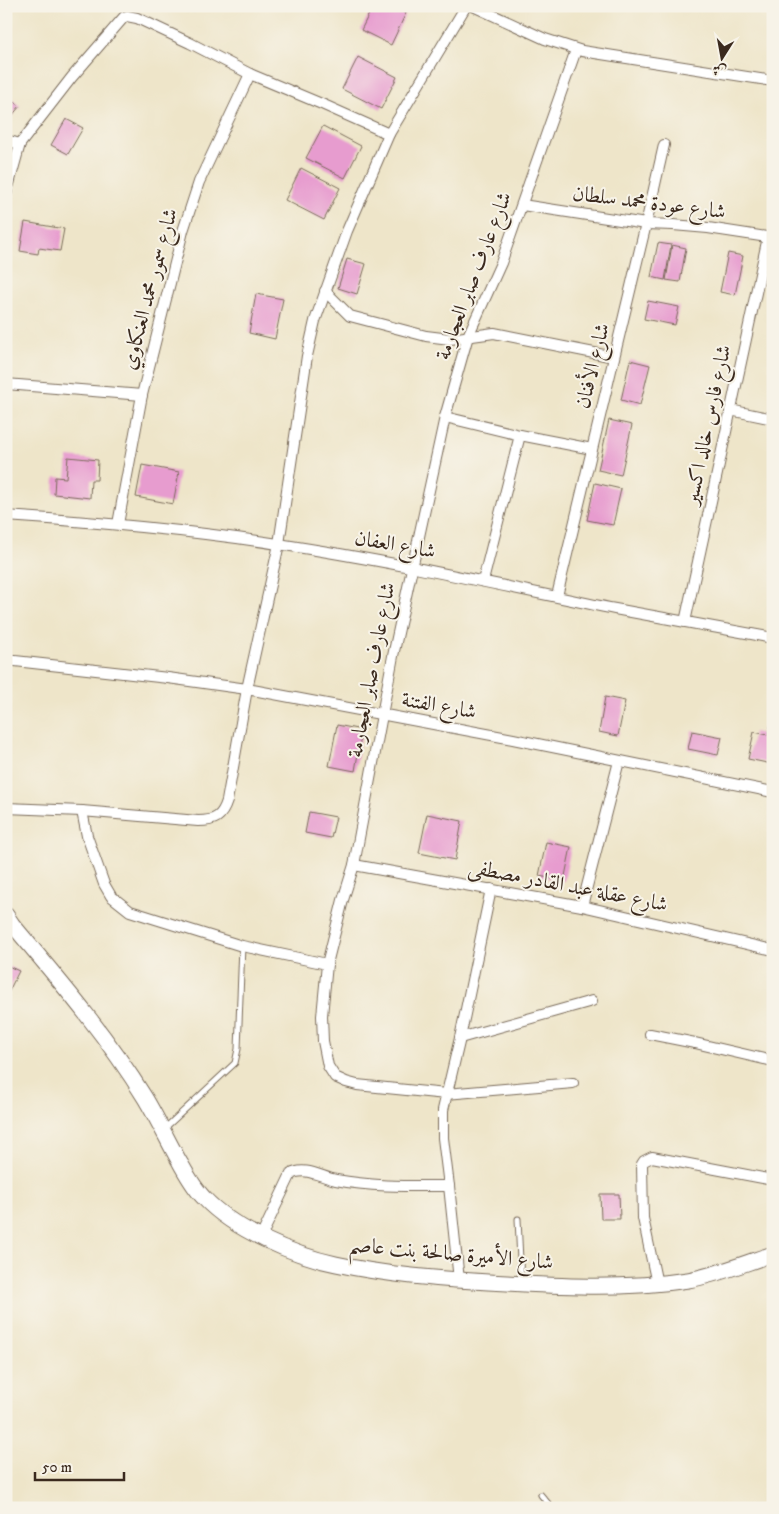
<svg xmlns="http://www.w3.org/2000/svg" width="779" height="1514" font-family="'IM FELL DW Pica',Amiri,serif">
  <rect width="100%" height="100%" fill="#f7f3e8"/>
  <filter id="ink" filterUnits="userSpaceOnUse"><feTurbulence type="fractalNoise" baseFrequency=".02" numOctaves="2"/><feDisplacementMap in="SourceGraphic" scale="10" xChannelSelector="R" yChannelSelector="G"/><feConvolveMatrix kernelMatrix="1 2 1 2 8 2 1 2 1" color-interpolation-filters="sRGB"/></filter>
  <filter id="wash" filterUnits="userSpaceOnUse"><feTurbulence type="fractalNoise" baseFrequency=".0096" numOctaves="4" result="noise"/><feDisplacementMap in="SourceGraphic" scale="20" xChannelSelector="R" yChannelSelector="G"/><feGaussianBlur stdDeviation="1.12" result="paint"/><feColorMatrix in="noise" values="0 0 0 0 0 0 0 0 0 0 0 0 0 0 0 0 0 1.4 0 .05"/><feComposite in="paint" operator="in"/></filter>
  <g filter="url(#wash)">
    <rect width="100%" height="100%" fill="#eee5c9"/>
    <g id="blocks">
      <g fill="#e79ccf">
        <polygon points="373,6 392,6 406,13 391,45 361,30"/>
        <polygon points="358,57 397,77 381,109 342,89"/>
        <polygon points="6,95 20,106 6,123"/>
        <polygon points="66,119 83,128 68,154 51,145"/>
        <polygon points="323,126 361,146 345,178 306,158"/>
        <polygon points="301,168 340,188 324,220 285,200"/>
        <polygon points="25,222 64,229 60,251 39,248 38,254 20,251"/>
        <polygon points="658,243 671,245 665,280 651,277"/>
        <polygon points="672,245 686,248 680,282 666,280"/>
        <polygon points="728,253 743,256 735,295 720,292"/>
        <polygon points="347,259 366,264 357,294 338,288"/>
        <polygon points="256,294 283,299 275,339 249,333"/>
        <polygon points="648,301 679,307 675,325 644,319"/>
        <polygon points="630,360 650,365 640,405 621,400"/>
        <polygon points="609,420 632,425 621,475 598,470"/>
        <polygon points="68,457 98,460 97,480 91,480 90,498 54,494 55,477 66,478"/>
        <polygon points="142,465 179,472 173,504 136,497"/>
        <polygon points="595,483 621,489 613,525 587,520"/>
        <polygon points="605,697 625,701 618,736 599,732"/>
        <polygon points="771,723 773,723 772,764 748,759 754,732 768,735"/>
        <polygon points="337,725 362,730 355,771 329,766"/>
        <polygon points="692,731 722,737 718,755 688,749"/>
        <polygon points="309,812 336,817 331,838 305,833"/>
        <polygon points="427,814 462,821 455,860 419,853"/>
        <polygon points="546,842 571,847 564,881 539,876"/>
        <polygon points="6,965 19,971 6,997"/>
        <polygon points="600,1194 619,1194 620,1219 601,1219"/>
      </g>
    </g>
  </g>
  <g filter="url(#ink)">
    <use href="#blocks" fill-opacity="0" stroke="#7a6b5a" stroke-width="1"/>
    <g fill="none" stroke-linecap="round" stroke-linejoin="round">
      <defs>
        <g id="lane">
          <polyline points="164,1129 235,1063 238,1049 242,946"/>
          <polyline points="518,1219 521,1281"/>
          <polyline points="541,1495 552,1508"/>
        </g>
        <g id="street">
          <polyline points="473,6 545,39 582,51 773,81"/>
          <polyline points="6,140 20,144"/>
          <polyline points="6,195 20,144 72,77 124,17 127,16 137,18 190,43 250,74 324,105 389,134"/>
          <polyline points="522,205 646,224 673,225 708,228 773,238"/>
          <polyline points="325,291 350,316 426,336 450,339 494,333 614,357"/>
          <polyline points="6,384 142,395"/>
          <polyline points="730,410 773,419"/>
          <polyline points="445,417 520,435 592,449"/>
          <path d="M 6,516 C 97,522 188,530 278,544 C 391,561 503,586 615,609 C 668,619 720,628 773,638"/>
          <polyline points="118,524 142,395 183,231 199,182 250,74"/>
          <polyline points="483,581 520,435"/>
          <polyline points="557,596 646,224 664,145"/>
          <polyline points="685,622 768,237"/>
          <polyline points="6,660 168,678 247,689 513,739 773,792"/>
          <path d="M 6,808 L 82,811 L 198,821 C 215,821 222,817 227,801 L 247,689 L 279,544 L 307,356 L 315,321 L 347,231 L 389,134 L 466,6"/>
          <polyline points="82,811 87,836 104,884 111,896 130,911 242,946 327,964"/>
          <polyline points="354,865 582,906 773,950"/>
          <polyline points="582,906 619,761"/>
          <polyline points="650,1034 695,1043 773,1061"/>
          <polyline points="460,1038 592,1001"/>
          <polyline points="573,1083 446,1094 357,1085 346,1082 335,1077 328,1066 323,1041 322,1016 327,964 343,900 354,865 393,656 445,417 468,336 501,263 576,50"/>
          <path d="M 261,1237 L 291,1174 C 305,1166 321,1177 336,1180 C 373,1187 412,1186 449,1186"/>
          <polyline points="459,1280 449,1186 443,1138 443,1110 460,1038 491,889"/>
          <polyline points="657,1284 643,1218 642,1164 644,1161 652,1157 773,1180"/>
        </g>
        <path id="secondary" d="M 6,915 L 12,924 C 59,980 107,1036 145,1098 C 157,1118 167,1139 178,1159 C 186,1173 193,1187 204,1198 C 234,1230 293,1255 336,1264 C 386,1275 438,1279 488,1282 C 554,1286 623,1290 688,1280 C 717,1275 745,1263 773,1254"/>
      </defs>
      <use href="#lane" stroke="#7a6b5a" stroke-width="7"/>
      <use href="#street" stroke="#7a6b5a" stroke-width="12"/>
      <use href="#secondary" stroke="#7a6b5a" stroke-width="17"/>
      <use href="#lane" stroke="#fff" stroke-width="5"/>
      <use href="#street" stroke="#fff" stroke-width="10"/>
      <use href="#secondary" stroke="#fff" stroke-width="15"/>
    </g>
  </g>
  <g text-anchor="middle" dominant-baseline="central" stroke-width="4" stroke-linejoin="round" paint-order="stroke">
    <g font-size="21" fill="#3b2a1e" stroke="#f7f3e8">
      <text transform="translate(649 203) rotate(7)">شارع عودة محمد سلطان</text>
      <text transform="translate(474 276) rotate(-69)">شارع عارف صابر العجارمة</text>
      <text transform="translate(150 289) rotate(-75)">شارع سمور محمد العنكاوي</text>
      <text transform="translate(593 366) rotate(-76)">شارع الأفنان</text>
      <text transform="translate(708 425) rotate(-78)">شارع فارس خالد اكسير</text>
      <text transform="translate(395 545) rotate(10)">شارع العفان</text>
      <text transform="translate(372 670) rotate(-79)">شارع عارف صابر العجارمة</text>
      <text transform="translate(439 706) rotate(10)">شارع الفتنة</text>
      <text transform="translate(568 886) rotate(11)">شارع عقلة عبد القادر مصطفى</text>
      <text transform="translate(451 1254) rotate(5)">شارع الأميرة صالحة بنت عاصم</text>
    </g>
  </g>
  <rect width="779" height="1514" fill="none" stroke="#f7f3e8" stroke-width="25"/>
  <g transform="translate(722 58) rotate(191)" stroke="#f7f3e8" stroke-width="4" paint-order="stroke">
  <path d="M0-4L9 19L0 12L-9 19Z" fill="#3b2a1e"/>
  <text y="-8" font-size="14" font-weight="bold" text-anchor="middle" fill="#3b2a1e">ش</text>
  </g>
  <path d="M35 1472v8h89v-8" fill="none" stroke="#3b2a1e" stroke-width="2.5"/>
  <text x="42" y="1472" font-size="15" fill="#3b2a1e" stroke="#f7f3e8" stroke-width="4" paint-order="stroke">50 m</text>
</svg>
